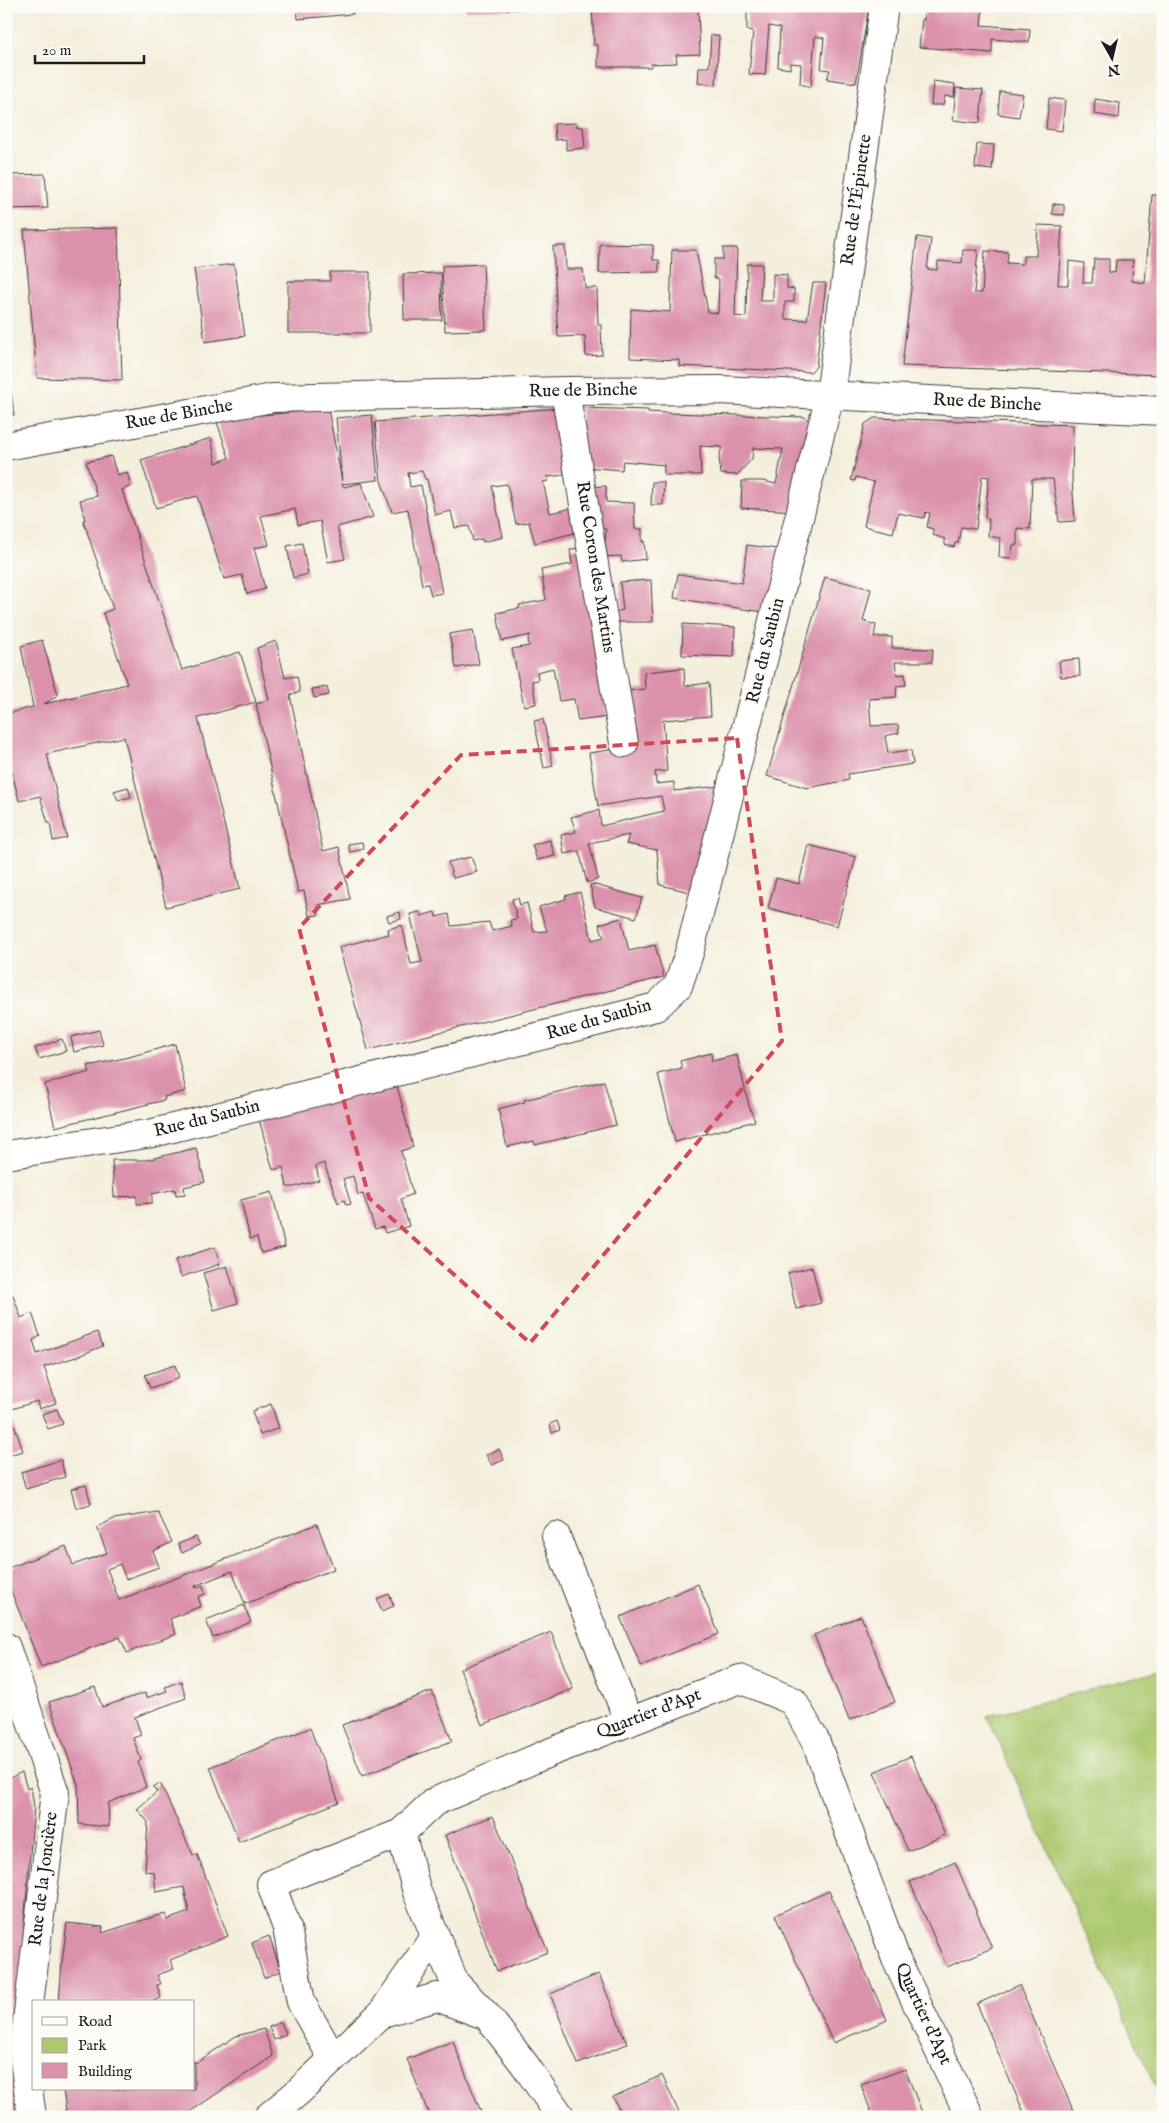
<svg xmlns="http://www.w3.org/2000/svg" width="1169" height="2123" font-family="'IM FELL English',serif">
  <rect width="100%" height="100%" fill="#fdfcf7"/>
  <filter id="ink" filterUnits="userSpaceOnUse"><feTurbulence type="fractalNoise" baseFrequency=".02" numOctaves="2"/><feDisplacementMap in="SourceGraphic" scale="10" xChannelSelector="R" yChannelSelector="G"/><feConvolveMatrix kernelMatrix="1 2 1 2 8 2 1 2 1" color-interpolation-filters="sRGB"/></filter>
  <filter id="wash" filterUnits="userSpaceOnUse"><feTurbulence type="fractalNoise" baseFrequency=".0096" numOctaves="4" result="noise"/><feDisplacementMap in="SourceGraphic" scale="20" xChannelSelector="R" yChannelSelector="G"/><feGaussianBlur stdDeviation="1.12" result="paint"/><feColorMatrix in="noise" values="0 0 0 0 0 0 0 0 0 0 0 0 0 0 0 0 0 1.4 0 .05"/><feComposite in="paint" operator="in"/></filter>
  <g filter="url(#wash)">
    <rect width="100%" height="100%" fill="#f4efdc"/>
    <polygon fill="#acc970" stroke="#647246" points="1163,1671 1163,2103 987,1716"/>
    <g id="blocks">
      <g fill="#db91ac">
        <polygon points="297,6 352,6 353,14 298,19"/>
        <polygon points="466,6 522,6 522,9 466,10"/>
        <polygon points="592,6 668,6 669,9 698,10 700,54 676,55 677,63 651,64 651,67 598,67 598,45 594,45"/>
        <polygon points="747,6 869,6 856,83 827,79 830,70 821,69 824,38 815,36 811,87 800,84 801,64 790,63 790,69 778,67 780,28 769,26 765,75 749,74 753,31 747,30"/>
        <polygon points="925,6 983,6 981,25 1030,29 1029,42 992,39 992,53 919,47 922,19 924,20"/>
        <polygon points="711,35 719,36 716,85 698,83 699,67 709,67"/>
        <polygon points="933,81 955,84 954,97 945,96 943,105 931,105"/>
        <polygon points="956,88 983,90 980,123 953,120"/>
        <polygon points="1000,91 1023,94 1019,117 998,114"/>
        <polygon points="1049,98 1065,100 1062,131 1046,129"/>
        <polygon points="1095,99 1120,103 1119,118 1094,114"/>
        <polygon points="576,123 576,126 583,127 585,148 566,150 566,139 555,140 554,124"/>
        <polygon points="977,144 994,145 992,170 975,168"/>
        <polygon points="45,174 48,208 6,209 6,175"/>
        <polygon points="1152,195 1163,195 1160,254 1163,254 1163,375 902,366 917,237 931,239 927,269 937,270 938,261 962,263 963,250 978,250 974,293 982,293 985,251 1008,252 1007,263 1023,264 1023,256 1036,256 1038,225 1062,226 1058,285 1068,285 1069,261 1084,263 1083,283 1092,283 1094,259 1109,259 1109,272 1115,273 1116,260 1133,260 1132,281 1145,283"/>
        <polygon points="1053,204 1064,205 1064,215 1052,214"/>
        <polygon points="118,228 122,380 37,378 24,230"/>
        <polygon points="600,244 653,245 653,260 659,260 659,272 599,273"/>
        <polygon points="553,246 565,246 566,269 583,269 585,288 597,288 598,325 601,325 602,355 586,356 585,336 558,337"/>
        <polygon points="723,248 737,248 735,316 746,317 747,264 762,264 760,301 773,301 773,274 787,275 787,288 794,289 794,302 785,302 785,319 807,320 813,283 826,283 816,367 810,372 679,366 679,360 630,358 631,309 670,312 672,250 696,250 708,312 718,313 719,279 714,278 714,259 723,259"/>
        <polygon points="234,264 245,336 205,342 194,269"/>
        <polygon points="483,264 486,330 445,331 442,266"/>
        <polygon points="330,272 370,272 370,333 288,333 288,281 330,281"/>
        <polygon points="441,273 442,320 404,320 403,274"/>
        <polygon points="6,367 8,367 14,415 6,416"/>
        <polygon points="559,408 564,475 547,477 548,481 543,482 550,513 581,506 586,530 535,543 529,522 516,524 507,484 492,486 503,537 483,542 482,539 473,541 469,526 455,528 451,511 435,515 427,479 425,479 422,471 408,473 410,487 421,485 442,593 431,595 428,584 422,585 408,509 392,512 381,481 375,422"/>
        <polygon points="581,408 648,410 648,412 667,413 805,417 812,424 796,511 741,508 742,481 763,481 776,484 783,449 753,448 752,459 737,475 721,474 719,458 722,447 700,446 701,475 664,475 664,465 623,461 622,470 584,467"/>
        <polygon points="328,409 342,481 336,418 372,415 378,480 342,484 344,487 361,483 373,517 337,527 345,559 328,562 320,521 298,525 295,509 261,516 269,545 254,548 265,589 247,594 242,575 224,579 197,496 156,508 141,460 211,438 216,463 229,458 217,422 250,416"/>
        <polygon points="874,418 1073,425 1072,480 1075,521 1059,522 1053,479 1032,479 1030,529 1017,528 1017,545 1013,545 1011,558 999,557 1000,538 988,536 989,519 985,518 989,477 982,476 976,529 961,527 958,543 955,543 954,547 945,545 945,539 933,535 933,529 927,527 930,513 926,512 924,518 898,513 893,533 864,526 874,482 856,477 855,481 851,480 865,424"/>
        <polygon points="111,456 117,475 127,472 131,486 122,490 182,670 240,652 256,702 198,718 240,889 166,907 124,737 47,754 67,838 53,841 50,823 48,823 40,796 19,801 6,748 6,714 33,707 21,646 42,640 58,695 44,704 127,684 103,613 113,609 83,520 85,520 80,500 97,496 86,462"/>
        <polygon points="652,482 664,482 663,505 651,505"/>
        <polygon points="606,486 606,502 634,503 635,529 642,529 642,542 644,541 646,559 622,562 621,556 599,557 597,543 605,542 606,529 594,529 588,487"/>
        <polygon points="302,543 308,574 293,578 287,546"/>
        <polygon points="747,545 785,550 769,613 674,598 678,574 742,583"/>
        <polygon points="583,546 607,717 578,721 574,699 559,701 553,668 537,672 538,680 532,681 536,704 524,706 512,649 529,646 528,639 531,635 502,641 497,613 520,608 519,605 546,600 541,570 572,564 570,550"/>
        <polygon points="825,577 871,589 863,621 876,625 874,637 892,637 892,648 933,649 932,662 895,662 897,675 905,674 906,685 897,686 896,697 869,699 871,726 898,725 899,733 885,736 888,753 911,750 913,764 848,774 849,780 807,788 767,776"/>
        <polygon points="651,580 653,622 616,622 615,612 623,610 620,582"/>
        <polygon points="683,624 735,627 734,657 682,655"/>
        <polygon points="473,630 479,664 456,668 449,634"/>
        <polygon points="276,641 285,678 297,676 300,692 290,695 323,851 339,847 350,899 317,905 319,915 309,916 304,891 298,892 256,704 269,700 257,648"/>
        <polygon points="1079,659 1080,676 1061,677 1059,661"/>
        <polygon points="684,668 685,686 709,683 711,716 663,720 667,771 655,772 656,784 674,782 674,791 720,786 690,892 660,885 657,850 626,844 629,835 589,843 598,879 587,883 579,851 564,854 561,835 576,832 571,817 599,810 601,826 664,811 661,796 598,806 589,753 629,747 620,692 645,689 644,672"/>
        <polygon points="327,687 329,695 314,698 312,689"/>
        <polygon points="543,719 553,766 544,768 534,721"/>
        <polygon points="128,787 131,797 118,800 114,791"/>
        <polygon points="550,840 555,856 537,860 532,845"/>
        <polygon points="362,842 364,849 350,852 348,844"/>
        <polygon points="808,845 856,857 837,926 768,908 776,878 799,884"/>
        <polygon points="471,857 477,872 453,878 448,862"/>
        <polygon points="592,884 642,898 636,918 595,907 590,885"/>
        <polygon points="580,892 592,940 604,937 599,924 621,918 629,951 655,945 664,977 368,1050 339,947 389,934 388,929 402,925 411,964 422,962 410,914 420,912 421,916 435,912 436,917 449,914 451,926 489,922 492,931 512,926 510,920 517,919 512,899 518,898 520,905 527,903 534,932 547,931 539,907 566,899 565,896"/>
        <polygon points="400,912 401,919 389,922 387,916"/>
        <polygon points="99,1030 103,1045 74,1052 71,1037"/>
        <polygon points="62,1039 66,1051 39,1059 35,1048"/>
        <polygon points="175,1044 186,1091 164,1097 165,1100 55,1127 45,1084 90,1072 88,1066 129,1057"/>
        <polygon points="711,1053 712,1061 737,1055 749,1106 755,1121 675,1142 658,1074 682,1068 680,1061"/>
        <polygon points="604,1081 616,1125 535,1145 534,1141 507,1147 498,1109 525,1102 524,1100"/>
        <polygon points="396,1082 413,1147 401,1151 413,1194 401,1199 409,1226 385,1233 383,1227 375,1229 363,1194 358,1195 353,1176 343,1179 351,1204 346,1205 344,1200 338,1203 324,1163 316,1166 319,1180 294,1187 287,1187 283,1167 273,1170 259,1119"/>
        <polygon points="196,1148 205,1182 184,1187 185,1194 176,1195 175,1189 152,1194 152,1203 137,1204 137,1196 114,1197 112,1160 146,1160"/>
        <polygon points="272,1192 285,1247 261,1253 257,1237 250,1239 241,1200"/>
        <polygon points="215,1247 220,1264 181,1277 175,1260"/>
        <polygon points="227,1266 238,1303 214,1310 203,1273"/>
        <polygon points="812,1267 821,1303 796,1309 788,1273"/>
        <polygon points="13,1295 21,1318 32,1313 40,1336 33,1340 37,1354 97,1332 103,1346 76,1357 44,1367 56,1403 39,1409 37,1401 9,1410 23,1451 6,1456 6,1298"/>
        <polygon points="175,1365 179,1378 150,1388 145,1375"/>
        <polygon points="271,1404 279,1428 260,1435 252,1411"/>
        <polygon points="57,1409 63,1424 48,1429 42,1414"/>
        <polygon points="557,1421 560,1430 552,1433 550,1424"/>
        <polygon points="499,1449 504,1460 492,1465 486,1455"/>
        <polygon points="61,1460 65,1477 26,1489 21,1472"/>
        <polygon points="86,1485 91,1504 76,1508 71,1489"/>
        <polygon points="158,1512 172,1542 153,1551 159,1567 126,1579 120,1564 107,1569 119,1600 317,1524 334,1569 245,1604 232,1571 195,1586 196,1588 203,1585 205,1594 198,1597 201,1606 170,1619 176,1634 127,1653 120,1637 41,1667 6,1578 6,1569 66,1546 73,1565 107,1553 97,1527 114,1519"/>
        <polygon points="196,1537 200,1545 182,1553 178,1544"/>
        <polygon points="698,1584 719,1634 641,1666 620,1617"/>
        <polygon points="389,1594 394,1606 382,1611 377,1599"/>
        <polygon points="244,1605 251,1622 213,1638 206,1620"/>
        <polygon points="861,1616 895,1702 849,1720 814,1635"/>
        <polygon points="551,1632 573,1689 482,1725 460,1669"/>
        <polygon points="181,1681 186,1698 135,1717 141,1735 133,1738 141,1760 138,1762 146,1787 108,1803 109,1827 79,1824 78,1785 49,1702 95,1687 102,1707 145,1693 146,1698 167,1691 165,1687"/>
        <polygon points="432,1691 452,1741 362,1776 342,1725"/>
        <polygon points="310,1728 339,1802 239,1842 210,1767"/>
        <polygon points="911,1756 945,1835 908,1851 874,1772"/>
        <polygon points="22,1772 27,1789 31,1787 34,1807 12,2067 19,2117 6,2117 6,1780"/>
        <polygon points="160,1783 193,1855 197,1854 228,1936 170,1960 174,1969 157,1975 161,1984 157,1985 161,1998 151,2002 59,2002 62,1963 67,1923 103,1927 102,1933 156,1916 166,1914 167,1920 189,1912 184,1887 156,1892 154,1872 145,1871 148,1822 137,1809 157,1792 153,1787"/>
        <polygon points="493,1816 548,1952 497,1971 445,1835"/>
        <polygon points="955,1862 992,1948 947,1967 910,1882"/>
        <polygon points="829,1891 887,2020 833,2043 775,1915"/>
        <polygon points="269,1936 281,1971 264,1978 252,1943"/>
        <polygon points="599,1974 627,2044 578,2064 550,1994"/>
        <polygon points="1019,1985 1059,2078 1076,2117 1026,2117 1017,2097 977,2004"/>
        <polygon points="281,2022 286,2034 274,2040 269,2027"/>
        <polygon points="264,2029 273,2056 182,2117 64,2117 63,2112 66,2111 63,2089 194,2089 194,2061 196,2063 236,2036"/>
        <polygon points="453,2041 468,2080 483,2117 430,2117 407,2059"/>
        <polygon points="905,2069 923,2115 917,2117 873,2117 861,2085"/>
        <polygon points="662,2075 681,2117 623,2117 613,2097"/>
      </g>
    </g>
  </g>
  <g filter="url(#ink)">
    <use href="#blocks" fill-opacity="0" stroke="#3c3c39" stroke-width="1"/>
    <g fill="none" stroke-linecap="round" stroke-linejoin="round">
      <defs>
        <g id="minor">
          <polyline points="565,391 624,743"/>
          <polyline points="6,446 273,398 565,391 720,390 1163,411"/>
          <polyline points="6,1155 153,1133 656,1007 678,986 690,950 830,395 884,6"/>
          <polyline points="556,1536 629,1722"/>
          <polyline points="6,1647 55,1793 23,2053 32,2117"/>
          <polyline points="382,2013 437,1997 479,2013"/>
          <polyline points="333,2059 301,2002 287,1928 271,1884 401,1833"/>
          <polyline points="268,2117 297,2093 382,2013 435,1936"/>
          <polyline points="561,2117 525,2065 488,2017 455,1983 417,1892 401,1833 434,1802 551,1752 740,1679 793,1701 815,1740 896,1959 970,2117"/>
        </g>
      </defs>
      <use href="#minor" stroke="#3c3c39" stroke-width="30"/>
      <use href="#minor" stroke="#fff" stroke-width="28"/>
    </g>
  </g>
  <path fill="none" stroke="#d1495b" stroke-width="4" stroke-dasharray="10 6" stroke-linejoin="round" d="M 737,738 L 782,1041 L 530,1343 L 369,1198 L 299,928 L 461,755 Z"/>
  <g text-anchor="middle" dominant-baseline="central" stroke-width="4" stroke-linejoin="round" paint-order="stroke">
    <g font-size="18" fill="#1c1c1c" stroke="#fdfcf7">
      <text transform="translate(857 200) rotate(-82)">Rue de l'Épinette</text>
      <text transform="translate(583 391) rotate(-1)">Rue de Binche</text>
      <text transform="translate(987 403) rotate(3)">Rue de Binche</text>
      <text transform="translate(179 415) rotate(-10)">Rue de Binche</text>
      <text transform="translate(595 567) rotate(81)">Rue Coron des Martins</text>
      <text transform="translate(766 651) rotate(-76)">Rue du Saubin</text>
      <text transform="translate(599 1020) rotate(-16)">Rue du Saubin</text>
      <text transform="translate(207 1119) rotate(-14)">Rue du Saubin</text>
      <text transform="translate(649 1714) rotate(-21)">Quartier d'Apt</text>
      <text transform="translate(44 1879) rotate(-83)">Rue de la Joncière</text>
      <text transform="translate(923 2014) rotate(65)">Quartier d'Apt</text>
    </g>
  </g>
  <rect width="1169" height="2123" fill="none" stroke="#fdfcf7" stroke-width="25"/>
  <rect x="32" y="2000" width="162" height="90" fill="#fdfcf7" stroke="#a3a29f"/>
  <rect x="42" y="2017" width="25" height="8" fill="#ffffff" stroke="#a3a29f"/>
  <text x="78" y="2026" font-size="15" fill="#1c1c1c">Road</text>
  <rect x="42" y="2038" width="25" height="15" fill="#acc970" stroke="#a3a29f"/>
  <text x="78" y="2050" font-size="15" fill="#1c1c1c">Park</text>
  <rect x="42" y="2063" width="25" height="15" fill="#db91ac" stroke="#a3a29f"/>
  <text x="78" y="2076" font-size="15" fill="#1c1c1c">Building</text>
  <g transform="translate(1112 58) rotate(172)" stroke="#fdfcf7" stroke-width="4" paint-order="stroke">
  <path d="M0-4L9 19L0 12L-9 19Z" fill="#1c1c1c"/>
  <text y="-8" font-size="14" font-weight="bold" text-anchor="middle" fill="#1c1c1c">N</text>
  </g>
  <path d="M35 55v8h109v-8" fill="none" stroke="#1c1c1c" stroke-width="2.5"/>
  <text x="42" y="55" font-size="15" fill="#1c1c1c" stroke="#fdfcf7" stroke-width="4" paint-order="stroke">20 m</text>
</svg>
